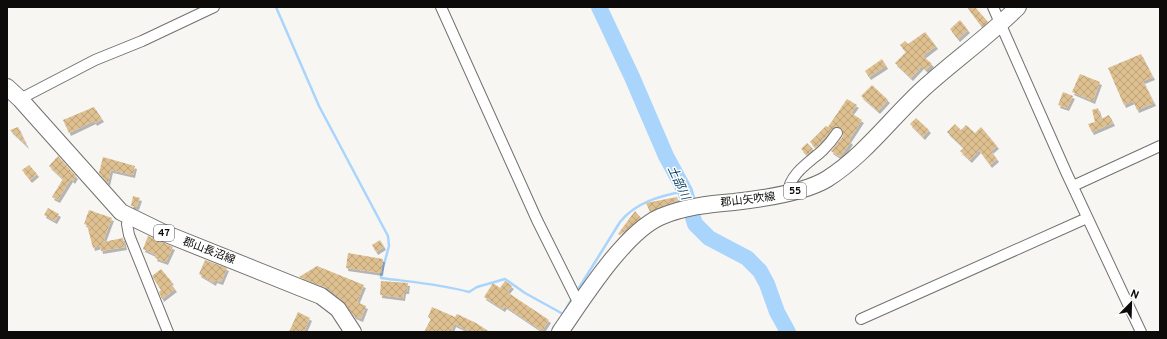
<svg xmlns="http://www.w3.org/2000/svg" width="1167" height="339" font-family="Overpass,'Noto Sans JP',sans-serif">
  <defs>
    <pattern id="building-cross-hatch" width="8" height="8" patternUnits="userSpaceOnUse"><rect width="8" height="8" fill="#debf8f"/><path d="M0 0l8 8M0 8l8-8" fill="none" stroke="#bda37a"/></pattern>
    <filter id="shadow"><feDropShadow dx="2" dy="3" stdDeviation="0" flood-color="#0004"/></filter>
  </defs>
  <rect width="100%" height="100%" fill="#f8f6f3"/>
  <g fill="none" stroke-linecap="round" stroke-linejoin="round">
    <g stroke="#a9d5fd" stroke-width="2.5">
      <path d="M 276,7 L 319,106 L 388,236 L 389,246 L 381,275 L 381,278 C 411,282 440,284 469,292 L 477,287 L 505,279 L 525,293 L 563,314 L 573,297"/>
      <path d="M 577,291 L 620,222 C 636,202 660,196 685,191"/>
    </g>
    <polyline stroke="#a9d5fd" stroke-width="16" points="599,7 632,77 666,156 685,191 695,224 709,238 747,258 760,271 767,284 777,312 788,332"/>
  </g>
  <g fill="url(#building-cross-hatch)" filter="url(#shadow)">
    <polygon points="967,7 975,7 988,22 982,27"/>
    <polygon points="960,20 968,30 958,39 950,29"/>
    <polygon points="925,32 936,46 923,56 932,64 926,70 922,66 911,78 895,63 906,52 900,45 905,41 908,44"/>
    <polygon points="1141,54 1153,77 1143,81 1154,103 1137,110 1133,101 1124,105 1108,68"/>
    <polygon points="882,59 886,66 869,77 865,71"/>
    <polygon points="1080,74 1100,82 1093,101 1072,92"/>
    <polygon points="872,85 888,100 878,111 861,96"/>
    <polygon points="1063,92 1073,96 1067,108 1058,105"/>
    <polygon points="847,99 857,105 851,113 862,120 849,140 851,142 840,157 831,151 843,136 843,131 840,127 834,127 816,148 810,142 826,126 828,127"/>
    <polygon points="94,107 102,119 95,123 94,121 69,133 63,120"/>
    <polygon points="1098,108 1101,119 1109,115 1113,123 1092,132 1088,124 1095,122 1092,110"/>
    <polygon points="916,118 929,130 923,137 910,124"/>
    <polygon points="955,124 961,130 966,125 975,133 981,127 997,146 991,151 997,159 990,165 979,150 970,160 960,151 964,148 947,132"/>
    <polygon points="18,127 27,146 10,130"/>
    <polygon points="807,143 813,149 807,155 801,149"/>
    <polygon points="58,156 76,176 73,181 71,179 58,200 52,197 63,179 49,166"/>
    <polygon points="103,157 135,166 133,175 111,170 108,183 99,173"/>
    <polygon points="29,165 37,174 30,180 22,170"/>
    <polygon points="133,196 140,198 137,207 131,206"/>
    <polygon points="677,197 678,200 650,212 646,203"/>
    <polygon points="48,208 59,214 55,221 44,215"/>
    <polygon points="89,210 112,218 103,242 123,238 125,247 101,251 100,246 93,248 87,225 84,224"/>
    <polygon points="635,211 641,218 620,235 618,234"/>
    <polygon points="148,236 173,247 166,262 155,258 156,255 143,249"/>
    <polygon points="380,240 384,247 376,252 372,245"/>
    <polygon points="348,253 383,259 381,273 346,268"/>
    <polygon points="205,260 227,268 221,282 215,280 214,283 199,274"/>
    <polygon points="317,266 364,285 357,302 366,306 361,319 354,316 344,302 327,288 299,277"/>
    <polygon points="161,269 172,282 170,283 175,289 162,299 159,292 161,290 152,276"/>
    <polygon points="381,281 408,283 407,291 404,291 403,298 380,295"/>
    <polygon points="505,281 512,286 507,292 549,320 542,331 505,306 503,309 484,297 493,283 500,288"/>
    <polygon points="432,307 455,317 457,314 476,323 490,332 471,332 454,324 451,332 424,332 431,319 428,317"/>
    <polygon points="298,312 310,318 304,332 289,332"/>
  </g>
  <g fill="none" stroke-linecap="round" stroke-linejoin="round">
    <defs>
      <g id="minor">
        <polyline points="441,7 537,220 579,304"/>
        <polyline points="993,7 1066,172 1141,332"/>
        <polyline points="20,99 95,60 142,41 214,7"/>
        <polyline points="1073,186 1160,146"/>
        <path d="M 788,193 C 789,174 810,162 823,150 C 828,145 833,139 837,133"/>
        <polyline points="129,216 127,224 129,235 168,332"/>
        <polyline points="861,319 1087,218"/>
      </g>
      <g id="primary">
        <polyline points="7,87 20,99 121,212 164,233 321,296 338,309 353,332"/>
        <path d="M 560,332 C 583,299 624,233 660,217 C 683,207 709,204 734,202 C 761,199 804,193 827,179 C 865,155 892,117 924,88 C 955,60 989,36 1018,7"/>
      </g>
    </defs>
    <use href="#minor" stroke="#73716e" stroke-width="12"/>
    <use href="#primary" stroke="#73716e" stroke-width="18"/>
    <use href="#minor" stroke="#fff" stroke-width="10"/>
    <use href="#primary" stroke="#fff" stroke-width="16"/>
  </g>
  <g text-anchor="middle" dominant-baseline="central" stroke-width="3" stroke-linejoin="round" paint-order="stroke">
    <g fill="#fff" stroke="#555454" stroke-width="1">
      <rect x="784" y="183" width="22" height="16" rx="3"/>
      <rect x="154" y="225" width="20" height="16" rx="3"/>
    </g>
    <g font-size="10" font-weight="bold" fill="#0c0b0a">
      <text x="795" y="191">55</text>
      <text x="164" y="233">47</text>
    </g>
    <g font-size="11" fill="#0c0b0a" stroke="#fff">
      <text transform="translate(748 200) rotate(-7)">郡山矢吹線</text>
      <text transform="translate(209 251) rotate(21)">郡山長沼線</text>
    </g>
    <g font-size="12" font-style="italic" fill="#053a5f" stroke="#fff">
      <text transform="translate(678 183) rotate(65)">土部川</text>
    </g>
  </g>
  <rect width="1167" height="339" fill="none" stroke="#0c0b0a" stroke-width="16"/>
  <g transform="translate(1131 303) rotate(23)" stroke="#ffffff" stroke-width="3" paint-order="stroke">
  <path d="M0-3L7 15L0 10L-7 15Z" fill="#0c0b0a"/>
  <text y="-6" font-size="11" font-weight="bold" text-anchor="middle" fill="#0c0b0a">N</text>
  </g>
</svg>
